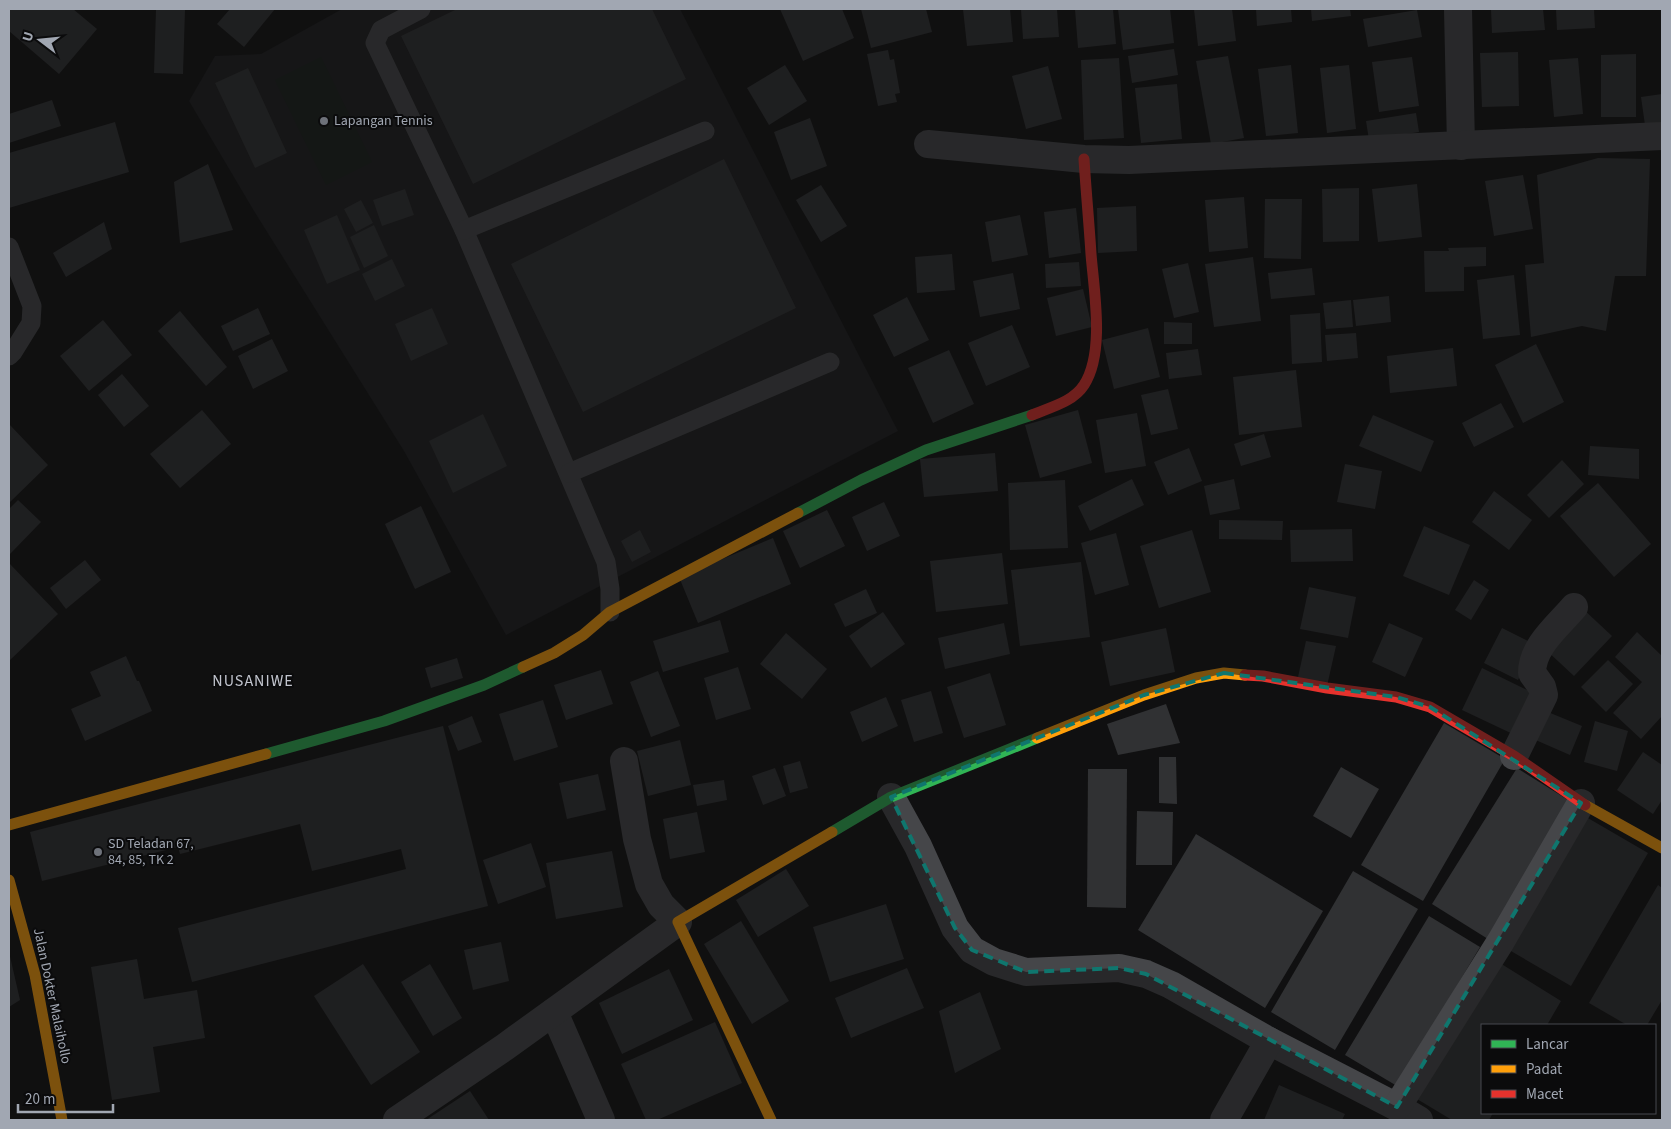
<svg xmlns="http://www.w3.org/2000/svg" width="1671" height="1129" font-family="'Source Sans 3',sans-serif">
  <rect width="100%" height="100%" fill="#101011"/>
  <polygon fill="#1d1d1f" points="342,9 680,9 898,431 506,635 404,451 254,211 189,101 215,56 261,54"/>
  <polygon fill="#1a201b" points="321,57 372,162 326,185 275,80"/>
  <g fill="#303133">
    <polygon points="9,9 73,9 97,29 59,74 9,31"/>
    <polygon points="156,9 185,9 183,74 154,73"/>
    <polygon points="230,9 275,9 244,47 217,24"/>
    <polygon points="457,9 652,9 686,79 473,184 401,36"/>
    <polygon points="780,9 842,9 854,38 803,61"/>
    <polygon points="861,9 926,9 932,32 871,48"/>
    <polygon points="963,9 1010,9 1013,42 967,46"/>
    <polygon points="1021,9 1057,9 1059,37 1023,39"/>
    <polygon points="1075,9 1113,9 1116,44 1078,48"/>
    <polygon points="1118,9 1170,9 1174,43 1123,50"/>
    <polygon points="1194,9 1232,9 1236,41 1198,46"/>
    <polygon points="1256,9 1291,9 1292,22 1257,26"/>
    <polygon points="1311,9 1350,9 1351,16 1312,21"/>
    <polygon points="1491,9 1543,9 1545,30 1492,33"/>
    <polygon points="1556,9 1594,9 1595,28 1557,30"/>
    <polygon points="1417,10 1422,37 1368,47 1363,19"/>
    <polygon points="1174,49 1178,75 1132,83 1128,56"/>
    <polygon points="888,50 890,60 894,59 900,93 895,94 897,102 878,106 867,54"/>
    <polygon points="1518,52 1519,106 1482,107 1480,53"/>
    <polygon points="1636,54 1636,117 1601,117 1601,55"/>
    <polygon points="1228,56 1244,138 1211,144 1196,61"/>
    <polygon points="1412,57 1419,106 1379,112 1372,62"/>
    <polygon points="1119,58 1124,138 1084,140 1081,60"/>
    <polygon points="1578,58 1583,114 1554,117 1549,60"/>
    <polygon points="785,65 807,101 769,125 747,88"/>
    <polygon points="1291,65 1298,133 1266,136 1258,69"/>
    <polygon points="1349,65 1356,129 1327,133 1320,68"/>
    <polygon points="1048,66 1062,119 1026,129 1012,76"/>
    <polygon points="248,68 287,153 255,168 215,83"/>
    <polygon points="1177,84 1182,139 1141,143 1135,88"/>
    <polygon points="1662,94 1662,122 1645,125 1641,97"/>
    <polygon points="52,100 61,126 9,143 9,114"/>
    <polygon points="1416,113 1419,132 1369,140 1366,121"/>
    <polygon points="810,118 827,166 791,180 774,132"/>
    <polygon points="115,122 129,172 9,208 9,153"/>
    <polygon points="1598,158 1650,159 1646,276 1615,276 1606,331 1582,326 1531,337 1525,265 1544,263 1537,175"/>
    <polygon points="724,159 796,308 583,412 511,264"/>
    <polygon points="208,164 233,230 180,243 174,182"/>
    <polygon points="1523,175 1533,229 1494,236 1485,181"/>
    <polygon points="1417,184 1422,237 1378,242 1372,189"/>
    <polygon points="821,185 847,226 821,242 796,200"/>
    <polygon points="1359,188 1359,241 1323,242 1322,189"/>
    <polygon points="405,189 414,215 382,226 373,200"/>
    <polygon points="1244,197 1248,248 1209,252 1205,200"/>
    <polygon points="1265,199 1302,199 1301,259 1264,258"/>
    <polygon points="361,200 373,223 356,232 344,209"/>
    <polygon points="1136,206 1137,251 1098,253 1097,208"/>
    <polygon points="1076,208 1081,253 1049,258 1044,212"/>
    <polygon points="337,215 360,270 327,284 304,230"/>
    <polygon points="1020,215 1028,255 992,262 985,222"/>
    <polygon points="104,222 112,249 66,277 53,253"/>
    <polygon points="374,225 388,256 364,268 350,237"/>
    <polygon points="1486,247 1486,266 1464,267 1464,291 1425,292 1424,251 1449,251 1448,248"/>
    <polygon points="952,254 955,290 917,293 915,257"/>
    <polygon points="1253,257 1261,321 1214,327 1205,264"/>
    <polygon points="392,259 405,286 375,301 362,274"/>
    <polygon points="1079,262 1081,286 1046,288 1045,264"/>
    <polygon points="1188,263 1199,312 1174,318 1162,269"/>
    <polygon points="1312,268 1315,295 1271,299 1268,273"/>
    <polygon points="1013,273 1020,309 980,317 973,281"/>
    <polygon points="1514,275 1520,335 1483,339 1477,280"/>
    <polygon points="1083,289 1092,327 1056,336 1047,298"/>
    <polygon points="1389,296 1391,322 1356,326 1353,300"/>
    <polygon points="907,297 929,340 894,357 873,315"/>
    <polygon points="1351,300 1353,327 1326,329 1323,303"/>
    <polygon points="258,308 270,334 233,351 221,326"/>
    <polygon points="432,308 448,344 411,361 395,324"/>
    <polygon points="180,311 227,367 206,386 158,331"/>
    <polygon points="1320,313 1322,362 1292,364 1290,315"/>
    <polygon points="103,320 132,355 89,391 60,356"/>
    <polygon points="1164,322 1192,323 1192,344 1164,344"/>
    <polygon points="1012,325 1030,367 986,386 968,343"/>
    <polygon points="1148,328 1160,377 1114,389 1102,340"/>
    <polygon points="1356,333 1358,358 1327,361 1325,335"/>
    <polygon points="272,339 288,371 253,389 238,356"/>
    <polygon points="1536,344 1564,402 1523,423 1495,365"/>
    <polygon points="1453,348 1457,386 1390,393 1387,356"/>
    <polygon points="1198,349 1202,375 1169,379 1166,353"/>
    <polygon points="949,350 974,404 933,423 908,368"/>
    <polygon points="1296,370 1302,427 1239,435 1233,377"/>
    <polygon points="122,374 149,406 124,427 98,395"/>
    <polygon points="1168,389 1178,429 1151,435 1141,395"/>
    <polygon points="1501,403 1514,427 1474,447 1462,423"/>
    <polygon points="202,410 231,444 180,488 150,454"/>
    <polygon points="1078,410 1092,463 1040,478 1025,425"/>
    <polygon points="1137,413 1146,466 1105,473 1096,420"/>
    <polygon points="483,414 507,466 453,493 429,441"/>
    <polygon points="1373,415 1434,441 1421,472 1359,446"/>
    <polygon points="9,424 48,465 9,503"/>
    <polygon points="1264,434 1271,457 1241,466 1234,444"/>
    <polygon points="1590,446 1639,449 1639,479 1588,475"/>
    <polygon points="1189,448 1202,481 1168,495 1154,462"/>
    <polygon points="995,453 998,491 924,497 920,459"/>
    <polygon points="1562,460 1584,484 1549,518 1527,495"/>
    <polygon points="1345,464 1382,471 1375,509 1337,502"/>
    <polygon points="1132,479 1144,505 1090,531 1078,506"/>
    <polygon points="1234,479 1240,509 1210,515 1204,486"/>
    <polygon points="1065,480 1068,548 1010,550 1008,483"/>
    <polygon points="1598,483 1651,544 1614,577 1560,516"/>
    <polygon points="1494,491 1532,520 1509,550 1472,522"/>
    <polygon points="18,500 41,522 10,554 9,552 9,509"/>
    <polygon points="884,502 900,536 867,551 852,517"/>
    <polygon points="421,506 451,572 415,589 385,524"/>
    <polygon points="827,510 845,546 800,568 783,531"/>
    <polygon points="1219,520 1283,521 1282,540 1219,539"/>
    <polygon points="1424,526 1470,545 1449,595 1403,576"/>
    <polygon points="1352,529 1353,561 1291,562 1290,530"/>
    <polygon points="640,530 651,552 632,562 621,541"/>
    <polygon points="1192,530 1211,592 1159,608 1140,546"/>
    <polygon points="1116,533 1129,585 1095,595 1081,543"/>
    <polygon points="773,538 791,584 698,623 679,577"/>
    <polygon points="1002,553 1008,604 936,612 930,561"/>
    <polygon points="85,560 101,580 66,609 50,588"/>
    <polygon points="1081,562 1090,637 1020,646 1011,570"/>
    <polygon points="9,563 58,614 9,661"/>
    <polygon points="1474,580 1489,590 1471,620 1455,610"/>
    <polygon points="1309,587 1356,597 1348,638 1300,629"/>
    <polygon points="866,589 877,613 845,627 834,604"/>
    <polygon points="1582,608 1612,636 1574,676 1545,649"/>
    <polygon points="883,612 905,644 871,668 849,636"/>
    <polygon points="720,620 729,652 663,672 653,641"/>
    <polygon points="1004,623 1010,654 945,669 938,638"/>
    <polygon points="1389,623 1423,638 1405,677 1372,662"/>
    <polygon points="1166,628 1175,672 1110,686 1101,642"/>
    <polygon points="1502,628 1536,645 1518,680 1484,663"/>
    <polygon points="1637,632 1662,656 1662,716 1641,739 1613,713 1642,682 1615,657"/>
    <polygon points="786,633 827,669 802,699 760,664"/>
    <polygon points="1306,641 1336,646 1327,686 1298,677"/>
    <polygon points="126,656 137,681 139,681 152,711 85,741 71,709 101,696 90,672"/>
    <polygon points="457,658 463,678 431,688 425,668"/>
    <polygon points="1608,660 1633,684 1606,712 1581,687"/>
    <polygon points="738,667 751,709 716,720 704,678"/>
    <polygon points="1482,668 1537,695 1517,736 1462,710"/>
    <polygon points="601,670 613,704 566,720 554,685"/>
    <polygon points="658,671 680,726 651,737 630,682"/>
    <polygon points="990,673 1006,725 964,738 947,687"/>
    <polygon points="931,691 943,733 914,742 901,700"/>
    <polygon points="886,697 898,726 862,742 850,712"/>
    <polygon points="543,700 558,747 514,761 499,714"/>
    <polygon points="1166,704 1180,743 1118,755 1107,724"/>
    <polygon points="1543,710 1582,726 1570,755 1531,738"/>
    <polygon points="472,716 482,742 458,751 448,726"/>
    <polygon points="1595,721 1628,731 1617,771 1584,762"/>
    <polygon points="1444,723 1505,759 1423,901 1361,865"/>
    <polygon points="443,726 488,906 192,982 178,928 406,869 401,849 312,871 300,824 180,854 178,847 42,881 30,832"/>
    <polygon points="680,740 691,785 648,796 637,751"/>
    <polygon points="1643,752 1662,765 1662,800 1653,814 1617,790"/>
    <polygon points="1159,757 1176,757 1177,804 1159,803"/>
    <polygon points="800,761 808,788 790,793 783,766"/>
    <polygon points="1341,767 1379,789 1351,838 1313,816"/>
    <polygon points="775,768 786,796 763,805 752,776"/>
    <polygon points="1517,768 1573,803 1488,939 1432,904"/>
    <polygon points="1088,769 1127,769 1126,908 1087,907"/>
    <polygon points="598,774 606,810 567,819 559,783"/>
    <polygon points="724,780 727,800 697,806 693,785"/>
    <polygon points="1137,811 1173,812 1172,865 1136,865"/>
    <polygon points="697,812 705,852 670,859 663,819"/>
    <polygon points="1581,814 1648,853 1571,986 1504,947"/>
    <polygon points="1196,834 1323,911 1265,1008 1138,930"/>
    <polygon points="531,843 546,887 498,904 483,860"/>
    <polygon points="612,851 623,907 556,919 546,863"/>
    <polygon points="786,869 809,906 758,937 736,900"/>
    <polygon points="1353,871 1418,909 1335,1050 1271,1012"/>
    <polygon points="1658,885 1662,888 1662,1000 1647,1025 1627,1025 1589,1003"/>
    <polygon points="886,904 904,959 830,982 813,927"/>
    <polygon points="1429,916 1480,947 1397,1086 1345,1055"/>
    <polygon points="741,921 789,1001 752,1024 704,944"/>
    <polygon points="501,942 509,981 473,990 464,950"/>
    <polygon points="9,952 20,1000 9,1007"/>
    <polygon points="137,959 144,999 197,990 205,1038 153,1047 160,1092 112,1100 91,967"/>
    <polygon points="1495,960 1561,1001 1547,1025 1482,1025 1482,1113 1493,1113 1489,1120 1452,1120 1412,1096"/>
    <polygon points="363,964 420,1052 371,1085 314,996"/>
    <polygon points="430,964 462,1018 433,1036 401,982"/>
    <polygon points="907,968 924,1008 851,1038 835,998"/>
    <polygon points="669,969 693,1020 622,1054 599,1003"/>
    <polygon points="980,992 1001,1049 955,1073 939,1011"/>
    <polygon points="715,1022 742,1083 657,1120 646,1120 621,1064"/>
    <polygon points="1279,1085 1345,1114 1342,1120 1264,1120"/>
    <polygon points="470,1091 489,1120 426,1120"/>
  </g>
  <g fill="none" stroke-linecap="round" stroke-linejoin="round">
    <g stroke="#454649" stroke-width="19">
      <polyline points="421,9 381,30 375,43 464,230 606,562 610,589 610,612"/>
      <polyline points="464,230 705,131"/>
      <polyline points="9,247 32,306 31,323 13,352 9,356"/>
      <polyline points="569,473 830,362"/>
    </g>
    <g stroke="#454649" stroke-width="28">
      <polyline points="1458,9 1461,146"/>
      <polyline points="928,144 1084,159 1129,160 1662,136"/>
      <path d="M 1514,756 L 1544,695 L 1542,687 L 1532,673 C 1532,646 1558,626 1574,607"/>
      <polyline points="891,797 918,846 955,928 972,950 994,962 1026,972 1119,968 1146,974 1171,985 1269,1041 1397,1107 1419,1120"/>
      <polyline points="554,1012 601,1120"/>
      <polyline points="1397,1107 1501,941 1581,803"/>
      <polyline points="397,1120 505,1047 678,922 661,905 649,884 637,839 624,761"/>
      <polyline points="1224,1120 1269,1041"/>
    </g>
    <g stroke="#30b455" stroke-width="11">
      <polyline points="798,513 861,480 926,450 1032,415"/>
      <polyline points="266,754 384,721 484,685 523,667"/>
      <polyline points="832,832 891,797 1037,738"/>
    </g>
    <g stroke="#ff9f0a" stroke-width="11">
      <polyline points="523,667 554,653 583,635 610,612 798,513"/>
      <polyline points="1037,738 1144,695 1196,678 1224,673 1245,675"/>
      <polyline points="1585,805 1662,848"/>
      <polyline points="9,825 266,754"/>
      <polyline points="9,880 35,975 62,1120"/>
      <polyline points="771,1120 678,922 832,832"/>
    </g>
    <g stroke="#e5322d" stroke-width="11">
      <path d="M 1032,415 C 1051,407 1073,402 1084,385 C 1105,353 1094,291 1091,254 C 1089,222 1086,191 1084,159"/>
      <polyline points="1245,675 1263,676 1327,688 1396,697 1430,707 1514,756 1585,805"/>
    </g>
  </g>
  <path d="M0 0H1671V1129H0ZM 1224,673 L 1396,697 L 1430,707 L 1581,803 L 1397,1107 L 1146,974 L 1119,968 L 1026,972 L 972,950 L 955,928 L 891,797 L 1144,695 Z" fill="#101011" fill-opacity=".55" fill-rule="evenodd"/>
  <path fill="none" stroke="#0f766e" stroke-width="4" stroke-dasharray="10 6" stroke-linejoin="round" d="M 1224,673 L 1396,697 L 1430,707 L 1581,803 L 1397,1107 L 1146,974 L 1119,968 L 1026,972 L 972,950 L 955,928 L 891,797 L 1144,695 Z"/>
  <g fill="#6e727a" stroke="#0b0b0c" stroke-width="2">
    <circle cx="324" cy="121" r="5"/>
    <circle cx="98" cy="852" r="5"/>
  </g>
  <g text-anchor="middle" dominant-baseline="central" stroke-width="4" stroke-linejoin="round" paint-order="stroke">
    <g font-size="14" fill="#a1a7b2" stroke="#0b0b0c" text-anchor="start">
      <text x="334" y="121">Lapangan Tennis</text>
      <text x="108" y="844">SD Teladan 67,<tspan x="108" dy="16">84, 85, TK 2</tspan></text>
    </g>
    <g font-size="14" fill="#a1a7b2" stroke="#0b0b0c">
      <text transform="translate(52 996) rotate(78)">Jalan Dokter Malaihollo</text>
    </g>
    <g font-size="16" letter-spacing="1" fill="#c2c5ce" stroke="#0b0b0c">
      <text x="253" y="681">NUSANIWE</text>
    </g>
  </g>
  <rect width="1671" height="1129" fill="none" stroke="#a1a7b2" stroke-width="20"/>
  <rect x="1481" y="1024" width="175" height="90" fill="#0b0b0c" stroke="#47494e"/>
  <rect x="1491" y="1040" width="25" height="8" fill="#30b455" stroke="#47494e"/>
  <text x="1526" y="1049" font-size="15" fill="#a1a7b2">Lancar</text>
  <rect x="1491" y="1065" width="25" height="8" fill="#ff9f0a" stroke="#47494e"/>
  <text x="1526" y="1074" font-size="15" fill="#a1a7b2">Padat</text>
  <rect x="1491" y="1090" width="25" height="8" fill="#e5322d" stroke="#47494e"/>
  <text x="1526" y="1099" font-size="15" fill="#a1a7b2">Macet</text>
  <g transform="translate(40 40) rotate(286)" stroke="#0b0b0c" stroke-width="4" paint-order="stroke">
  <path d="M0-4L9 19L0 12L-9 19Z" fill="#a1a7b2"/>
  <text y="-8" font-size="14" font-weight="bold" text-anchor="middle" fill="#a1a7b2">U</text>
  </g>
  <path d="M18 1104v8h95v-8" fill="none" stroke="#a1a7b2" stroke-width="2.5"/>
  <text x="25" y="1104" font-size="15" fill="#a1a7b2" stroke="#0b0b0c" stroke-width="4" paint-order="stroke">20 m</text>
</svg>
